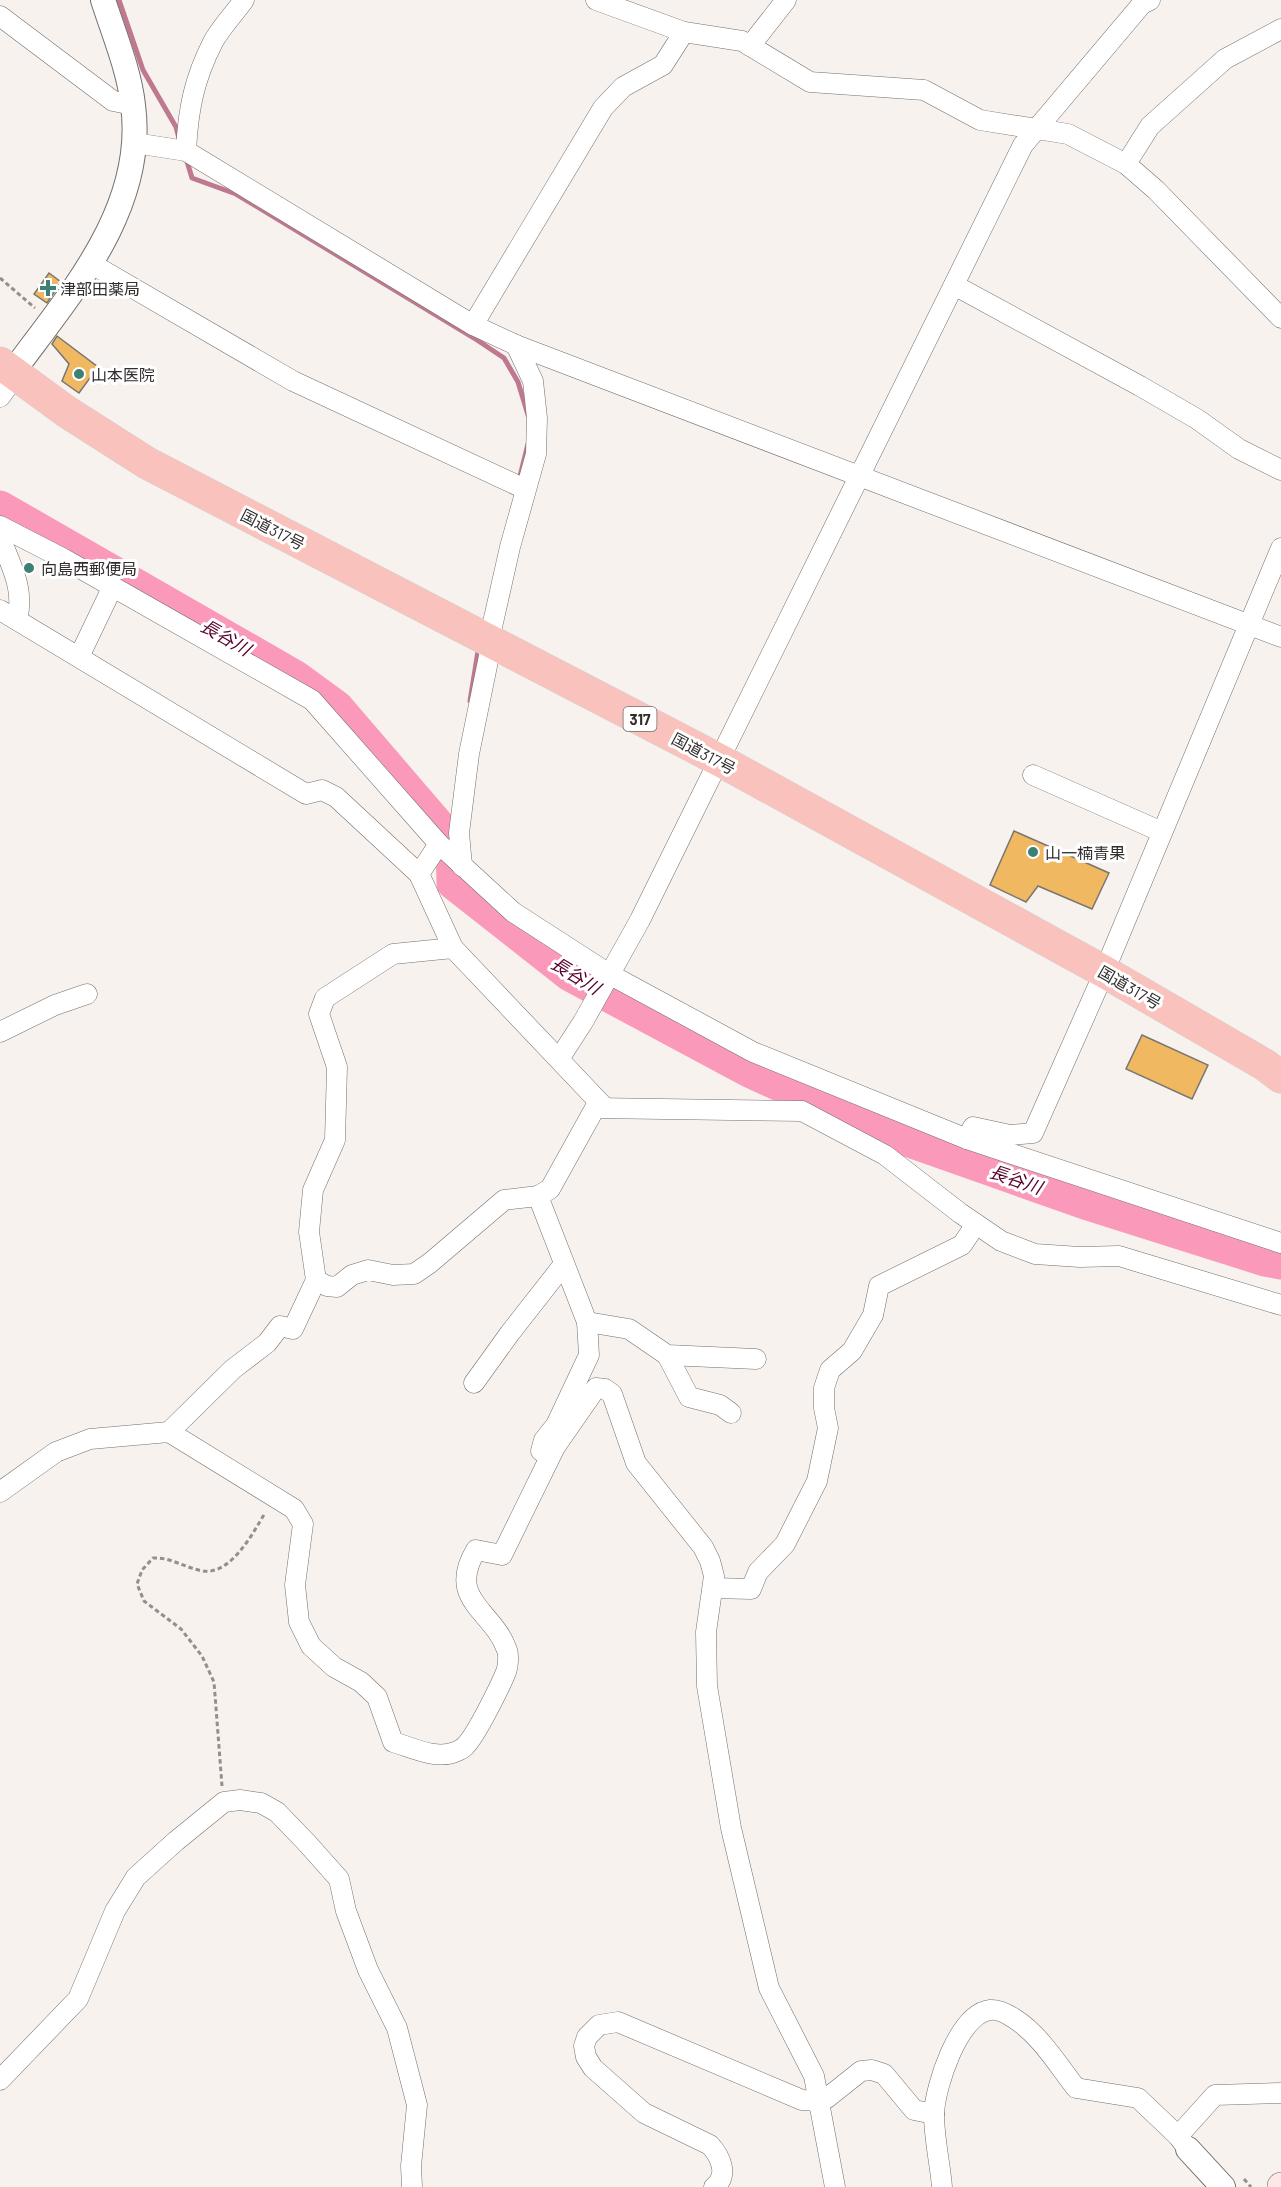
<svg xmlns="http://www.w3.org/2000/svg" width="1281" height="2187" font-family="Barlow,'Noto Sans JP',sans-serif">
  <rect width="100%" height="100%" fill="#f8f2ef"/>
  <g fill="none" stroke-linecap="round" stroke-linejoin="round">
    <g stroke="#be7990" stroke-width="5">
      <polyline points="119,0 143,70 176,127 179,138"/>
      <polyline points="186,158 192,178 236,194 474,338 504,358 518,382 528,415"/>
      <polyline points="520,476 528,444"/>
      <polyline points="470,701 479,645"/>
    </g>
    <polyline stroke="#fb99ba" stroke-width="33" points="0,507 296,677 337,707 452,841 453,883 570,975 749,1071 881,1131 1085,1203 1265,1260 1281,1263"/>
  </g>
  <g fill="#f0b861" stroke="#797672" stroke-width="1.5">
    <polygon points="49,273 61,282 47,303 34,294"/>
    <polygon points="57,336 98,367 79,393 62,381 69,364 52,344"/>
    <polygon points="1014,831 1109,873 1092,909 1038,886 1026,902 990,885"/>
    <polygon points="1142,1035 1208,1065 1192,1099 1126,1069"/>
  </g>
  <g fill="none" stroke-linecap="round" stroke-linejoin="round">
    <defs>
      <g id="minor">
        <polyline points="596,0 684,32 742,41 810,82 924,90 980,120 1068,134 1126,164 1156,190 1281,318"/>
        <polyline points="0,16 113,101 133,105"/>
        <polyline points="750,46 786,0"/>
        <polyline points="135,143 186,151 473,325 516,345 1281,637"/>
        <path d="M 186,151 C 188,110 194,79 213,42 C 221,27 234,14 244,0"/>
        <polyline points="1126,164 1150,126 1225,59 1281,29"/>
        <polyline points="90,263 293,381 525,489"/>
        <polyline points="954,285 1140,386 1197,419 1239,449 1281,470"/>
        <polyline points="473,325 603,108 623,87 663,65 684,32"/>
        <polyline points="0,397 8,386 12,373"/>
        <polyline points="0,526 64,559 312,700 439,844 513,912 609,974 753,1052 967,1139 1281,1243"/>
        <path d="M 0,537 C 11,566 25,589 17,620"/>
        <polyline points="0,610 306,794 322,790 336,797 419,874"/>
        <polyline points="79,657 113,586"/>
        <polyline points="1033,775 1162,832"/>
        <polyline points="439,844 419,874 453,948 604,1107"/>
        <polyline points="462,866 459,833 469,754 489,656 492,627 510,547 536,454 537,418 533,381 516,345"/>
        <polyline points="0,1032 55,1005 87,994"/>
        <polyline points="559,1059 583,1022 640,920 1023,145 1142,4 1150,0"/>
        <polyline points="967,1139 973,1127 1010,1135 1033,1133 1099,984 1281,548"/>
        <polyline points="538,1196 587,1322 589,1355 556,1425 544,1440 541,1451 545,1453 555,1447 596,1388 605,1389 612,1394 636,1463 703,1547 710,1561 714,1576 706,1632 707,1686 731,1828 769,1988 814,2076 835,2187"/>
        <polyline points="316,1280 327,1286 337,1287 352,1275 368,1270 393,1275 414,1274 430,1263 504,1200 538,1196 550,1189 595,1108 802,1111 885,1155 960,1213 1001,1241 1035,1254 1080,1257 1119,1256 1281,1305"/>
        <polyline points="587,1322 629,1329 667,1355 756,1359"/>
        <polyline points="667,1355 689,1397 720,1405 731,1413"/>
        <polyline points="474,1383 510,1333 564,1264"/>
        <polyline points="169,1432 233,1369 267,1343 280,1326 293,1329 316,1280 309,1232 313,1190 335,1140 337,1067 319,1014 325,998 393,954 453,948"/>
        <path d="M 0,1492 L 56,1452 L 90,1439 L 169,1432 L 294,1509 L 303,1524 L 295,1585 L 299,1622 L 311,1646 L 334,1667 L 361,1682 L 377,1697 L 393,1742 C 411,1747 436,1760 455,1752 C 458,1751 464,1748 466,1745 C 476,1735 500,1687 506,1672 C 508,1667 509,1655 507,1650 C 493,1610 446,1600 476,1550 L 502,1555 L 555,1447"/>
        <polyline points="713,1588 751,1589 758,1572 785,1544 817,1481 828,1428 824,1408 824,1388 830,1370 852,1351 873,1315 879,1286 962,1245 976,1224"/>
        <polyline points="0,2080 78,1999 115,1911 136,1877 176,1841 224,1802 240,1800 261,1803 277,1812 306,1842 339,1879 346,1911 368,1970 397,2028 417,2105 411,2166 412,2187"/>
        <polyline points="1178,2136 1215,2095 1281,2093"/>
        <path d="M 714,2187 C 729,2176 721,2157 710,2145 L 644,2113 L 593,2068 L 586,2057 L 584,2046 L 587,2037 L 599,2025 L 618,2022 L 802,2100 L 819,2101 L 827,2098 L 861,2071 L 872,2070 L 884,2074 L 914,2110 L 934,2114"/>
        <path d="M 942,2187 C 940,2163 934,2138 934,2114 C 935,2087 958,2014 990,2010 C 998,2009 1009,2015 1015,2019 C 1040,2035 1058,2065 1076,2088 L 1138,2098 L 1178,2136 L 1188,2149"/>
      </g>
      <g id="tertiary">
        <path d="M 12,373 C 69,295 147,209 133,105 C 129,70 114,34 103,0"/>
        <polyline points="1188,2149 1223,2187"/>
      </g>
      <polyline id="secondary" points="1281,2187 1281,2186"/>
      <polyline id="trunk" points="0,363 67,412 147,463 721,761 1103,971 1265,1065 1281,1077"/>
    </defs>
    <use href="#minor" stroke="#746f6c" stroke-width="21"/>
    <use href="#tertiary" stroke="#746f6c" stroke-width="26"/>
    <use href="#secondary" stroke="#746f6c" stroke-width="28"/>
    <use href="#trunk" stroke="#d2d1d1" stroke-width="33"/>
    <g stroke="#938f8d" stroke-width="3" stroke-dasharray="4.5 3" stroke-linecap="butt">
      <polyline points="0,278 35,308"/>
      <path d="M 222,1786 L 214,1682 L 202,1656 L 181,1629 L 144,1601 L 137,1584 L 142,1570 L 153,1558 C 171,1557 185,1568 203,1571 C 231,1575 253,1533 265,1513"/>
      <polyline points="1244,2179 1251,2187"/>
    </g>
    <use href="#minor" stroke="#fff" stroke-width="20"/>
    <use href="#tertiary" stroke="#fff" stroke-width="24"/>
    <use href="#secondary" stroke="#fde8e6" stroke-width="27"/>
    <use href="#trunk" stroke="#fac2bc" stroke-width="32"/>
  </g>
  <g fill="#3d8175" stroke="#fff" stroke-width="2">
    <path d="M45 279h6v6h6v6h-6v6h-6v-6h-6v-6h6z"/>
    <circle cx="79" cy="374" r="6"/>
    <circle cx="29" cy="568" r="6"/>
    <circle cx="1033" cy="852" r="6"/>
  </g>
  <g text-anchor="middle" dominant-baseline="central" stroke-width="6" stroke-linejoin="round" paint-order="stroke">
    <rect fill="#fff" stroke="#6f6d6c" stroke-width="1.5" x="623.5" y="707" width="33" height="24" rx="4.5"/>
    <g font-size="15" font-weight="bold" fill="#312e2d">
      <text x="640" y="719">317</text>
    </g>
    <g font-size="16" fill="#312e2d" stroke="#fff" text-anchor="start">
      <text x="60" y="288">津部田薬局</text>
      <text x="91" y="374">山本医院</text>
      <text x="41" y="568">向島西郵便局</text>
      <text x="1045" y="852">山一楠青果</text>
    </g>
    <g font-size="16" fill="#312e2d" stroke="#fff">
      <text transform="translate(273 529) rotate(27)">国道317号</text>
      <text transform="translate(704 753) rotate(28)">国道317号</text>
      <text transform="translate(1130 987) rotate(30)">国道317号</text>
    </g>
    <g font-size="18" font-style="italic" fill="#58002c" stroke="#fff">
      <text transform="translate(226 637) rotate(30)">長谷川</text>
      <text transform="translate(576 975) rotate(32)">長谷川</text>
      <text transform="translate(1016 1179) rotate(19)">長谷川</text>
    </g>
  </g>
</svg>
